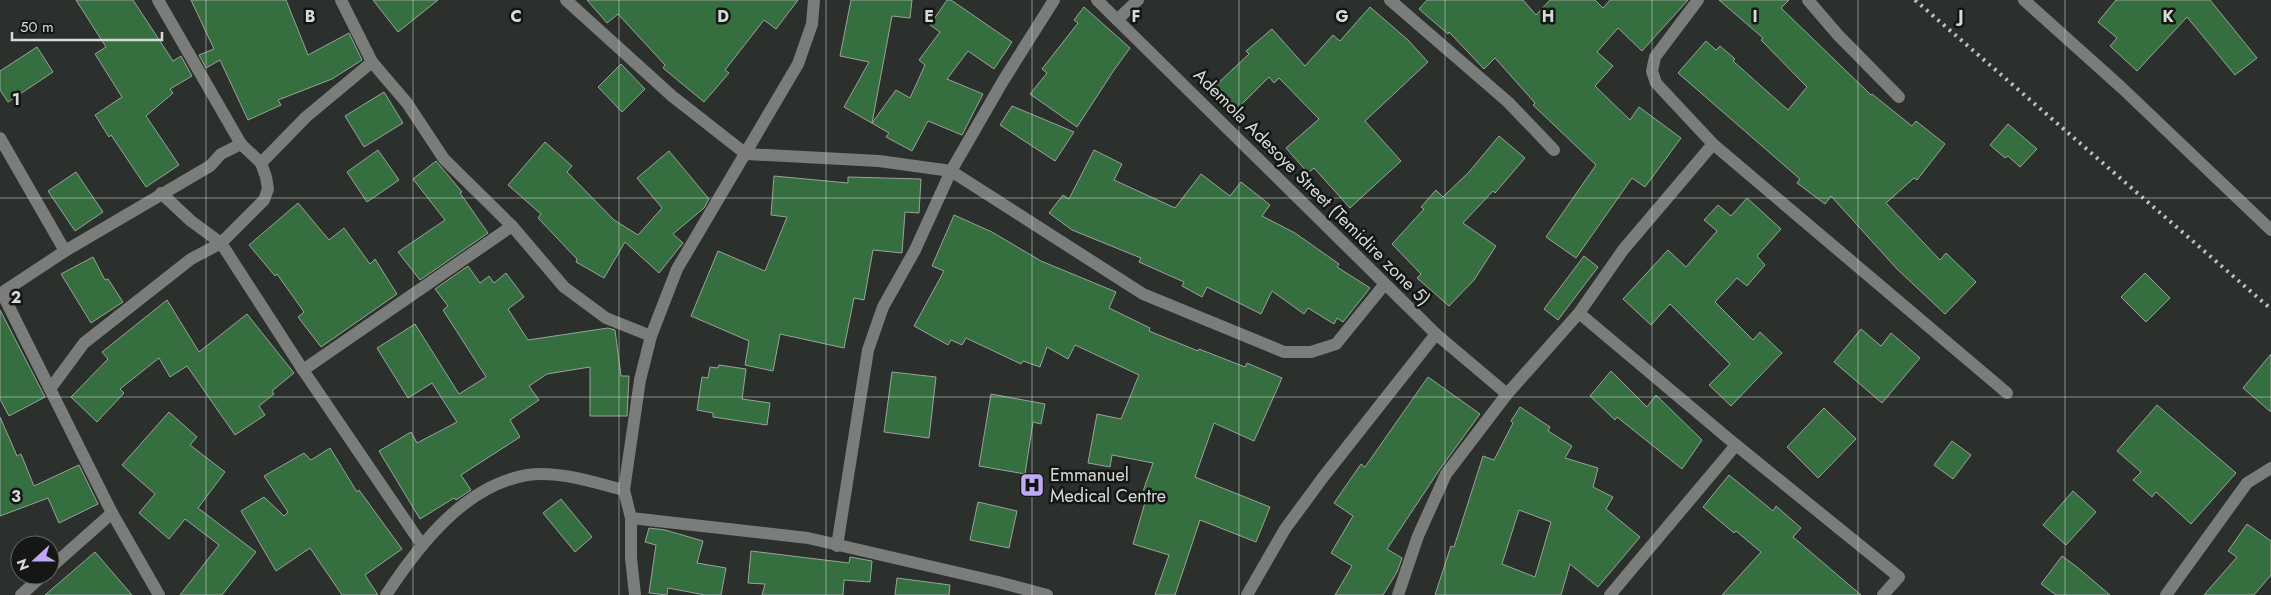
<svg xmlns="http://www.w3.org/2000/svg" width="2271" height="595" font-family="Jost,sans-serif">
  <rect width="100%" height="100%" fill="#2b302c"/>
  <g fill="#356f3f" stroke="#9ca19d" fill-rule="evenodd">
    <polygon points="76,0 133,0 173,61 181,56 192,76 170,89 173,93 146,116 179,165 146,187 111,135 109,137 95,115 122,97 95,54 106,47"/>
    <polygon points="191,0 286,0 308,55 349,33 362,60 332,79 278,100 281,105 248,120 220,60 206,68 199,55 214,49"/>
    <polygon points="373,0 438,0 398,32"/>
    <polygon points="587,0 798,0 776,29 764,20 725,70 729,73 704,102 663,68 665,65 618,14 607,23"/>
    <polygon points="851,0 912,0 910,18 892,16 872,123 896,90 910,98 925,65 919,60 940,32 930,25 947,0 951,0 1012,42 994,69 968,51 947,79 983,94 962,135 928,121 912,151 886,137 889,133 844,107 869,62 840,56"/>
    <polygon points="1427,0 1523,0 1536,15 1550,0 1595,0 1603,8 1610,0 1688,0 1642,51 1618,28 1597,52 1613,66 1595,86 1630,120 1639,107 1681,138 1645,187 1632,178 1576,258 1546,237 1596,165 1533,105 1535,103 1495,58 1484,69 1449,32 1448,34 1419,9"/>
    <polygon points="1719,0 1789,0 1781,8 1871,95 1872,94 1912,126 1916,121 1945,144 1917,180 1914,178 1886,203 1940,260 1946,253 1976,282 1945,314 1897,269 1831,196 1825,204 1797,183 1800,179 1678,73 1706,41 1716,50 1720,46 1735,59 1733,61 1788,110 1807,87 1761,40 1763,38"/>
    <polygon points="2116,0 2210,0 2257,58 2235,75 2187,17 2137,71 2110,46 2117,38 2098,22"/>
    <polygon points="1084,7 1130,48 1114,70 1077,127 1030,94 1047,73 1042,69 1078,23 1074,20"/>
    <polygon points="1370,7 1408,40 1428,62 1365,121 1401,161 1350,208 1314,168 1308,173 1286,148 1319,119 1279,78 1274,83 1269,77 1237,109 1215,86 1249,54 1246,51 1272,29 1305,66 1333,35 1340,41"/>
    <polygon points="37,47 53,72 8,102 0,90 0,71"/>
    <polygon points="621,64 645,89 622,112 598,87"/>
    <polygon points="384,92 403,123 364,147 345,116"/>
    <polygon points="1012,106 1074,132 1055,161 1000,125"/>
    <polygon points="2008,124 2037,149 2020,167 2008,156 2005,158 1990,145"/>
    <polygon points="1499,136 1525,158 1495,193 1493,191 1463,223 1496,246 1474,280 1449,306 1417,278 1421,274 1392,244 1424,209 1421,207 1436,190 1443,197 1469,172"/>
    <polygon points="545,142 572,166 567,172 614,220 638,235 662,208 637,178 669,151 709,199 704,208 673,234 683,243 659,273 625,242 604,278 576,262 577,259 538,218 541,214 508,185"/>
    <polygon points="378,150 399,180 367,202 347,172"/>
    <polygon points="1094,150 1122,164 1114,180 1175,208 1201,174 1230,196 1241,182 1270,205 1262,216 1295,233 1339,264 1337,267 1370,288 1343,322 1337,318 1334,324 1308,308 1304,314 1272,291 1261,314 1207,287 1202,297 1182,286 1184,282 1139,262 1141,258 1072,230 1049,213 1063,195 1069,199"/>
    <polygon points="436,161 462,192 460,193 488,233 420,280 398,252 445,220 413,179"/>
    <polygon points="76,172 103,212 75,231 48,191"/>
    <polygon points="774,176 848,183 848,177 921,179 919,213 905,212 902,253 873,250 864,300 854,298 844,348 780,334 773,371 745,365 749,341 691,316 718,251 765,271 787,217 771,215"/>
    <polygon points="1747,198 1781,229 1757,256 1765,265 1747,286 1737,278 1715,302 1753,340 1760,332 1782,353 1731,406 1709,385 1730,364 1670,304 1651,325 1623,299 1668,250 1686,267 1717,231 1704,220 1718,205 1731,216"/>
    <polygon points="298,203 329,240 344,228 370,264 375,259 397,294 321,347 298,317 304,312 277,274 275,276 249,245"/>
    <polygon points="954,215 992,232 1041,261 1116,292 1109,308 1150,328 1149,331 1198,351 1199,349 1245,367 1247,363 1282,378 1254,441 1214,423 1195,477 1270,507 1256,542 1200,520 1175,595 1155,595 1169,555 1133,544 1146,499 1141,497 1153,463 1112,455 1110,467 1088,463 1097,414 1121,419 1139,375 1075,345 1068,359 1047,347 1040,367 1023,361 1021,364 966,338 962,345 951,340 948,345 914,326 944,271 932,266"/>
    <polygon points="1584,256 1598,267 1558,320 1544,309"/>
    <polygon points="93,257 105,280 108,279 123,302 91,323 61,274"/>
    <polygon points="468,266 480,283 489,276 494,283 506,273 524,297 508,309 528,340 608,328 615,330 621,376 629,376 627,416 590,416 590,367 547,374 529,386 539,400 510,420 520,437 461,475 471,490 456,500 454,498 420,519 379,451 411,432 417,443 457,422 432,383 408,398 377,348 415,324 459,394 486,377 443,310 448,306 435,289"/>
    <polygon points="2145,273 2170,298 2146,322 2121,297"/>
    <polygon points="167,300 199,352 247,314 294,373 272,391 274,394 259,406 265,415 235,435 187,366 170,377 159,358 120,389 124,393 97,422 71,397 108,359 102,352"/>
    <polygon points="0,310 45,397 9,416 0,399"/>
    <polygon points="1861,329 1881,346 1891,333 1920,358 1882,403 1834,362"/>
    <polygon points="2271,354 2271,412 2243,388"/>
    <polygon points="719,365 746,369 742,399 770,403 767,425 713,417 713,413 697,410 702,377 708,378 710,367 718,368"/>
    <polygon points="1611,371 1647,407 1656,395 1702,440 1682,469 1617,417 1615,420 1590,396"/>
    <polygon points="892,372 936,377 929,438 884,432"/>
    <polygon points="1428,377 1480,414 1440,469 1387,549 1402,558 1397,572 1383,595 1335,595 1352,566 1331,553 1353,516 1334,503 1361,464 1365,467"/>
    <polygon points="991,394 1045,404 1041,424 1033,422 1025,474 979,466"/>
    <polygon points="2157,405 2236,473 2191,524 2156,492 2152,497 2133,480 2141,472 2117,451"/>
    <path d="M 1520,407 L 1550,427 L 1548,431 L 1572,446 L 1565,458 L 1598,468 L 1593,487 L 1613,497 L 1606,509 L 1640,537 L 1598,587 L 1570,564 L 1561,595 L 1435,595 L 1451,546 L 1454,547 L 1483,456 L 1494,460 L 1513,423 L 1511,421 ZM 1519,510 L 1551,522 L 1535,577 L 1502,564 Z"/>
    <polygon points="1824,408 1856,439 1818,478 1787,447"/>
    <polygon points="169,412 197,437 190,445 225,472 198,508 256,552 222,595 180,595 219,545 185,519 169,539 139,513 155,494 122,465"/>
    <polygon points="0,417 17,456 21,454 34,486 79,465 98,504 59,523 48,498 0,516"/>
    <polygon points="1952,441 1971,455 1953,479 1934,465"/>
    <polygon points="330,448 357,492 359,490 402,549 365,575 378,595 342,595 310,548 276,571 241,511 264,497 284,516 288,512 264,476 304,453 311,460"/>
    <polygon points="1729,475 1773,511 1776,506 1801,528 1793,537 1861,595 1722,595 1761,552 1736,531 1734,533 1703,507"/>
    <polygon points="2073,491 2096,512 2066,545 2043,525"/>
    <polygon points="561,499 592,537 575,552 543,513"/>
    <polygon points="978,502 1017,511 1009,548 970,540"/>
    <polygon points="2247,524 2271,541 2271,575 2254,595 2204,595 2237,557 2228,551"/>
    <polygon points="649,528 665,530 703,541 697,563 726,568 721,595 705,595 668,588 667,595 649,593 656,545 645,542"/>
    <polygon points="751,551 849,563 850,557 872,561 870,582 844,580 843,595 762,595 765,584 748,583"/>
    <polygon points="95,552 132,595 45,595"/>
    <polygon points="2062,556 2077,567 2110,595 2056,595 2041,584"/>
    <polygon points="897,578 950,585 949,595 895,595"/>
  </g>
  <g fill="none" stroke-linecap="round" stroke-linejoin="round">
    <g stroke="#7b7d7b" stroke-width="12">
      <polyline points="341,0 372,62 407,103 444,159 512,226 564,287 606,318 651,336"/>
      <polyline points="566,0 672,96 746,154 879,161 951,171 1143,294 1284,352 1311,352 1336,344 1384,285"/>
      <polyline points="1097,0 1436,334 1507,394"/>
      <polyline points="1390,0 1508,102 1554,150"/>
      <polyline points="1698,0 1655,57 1652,71 1656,83 1713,144 2007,393"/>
      <polyline points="1808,0 1838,35 1899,97"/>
      <polyline points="2024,0 2122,88 2271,230"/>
      <polyline points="1118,19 1138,0"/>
      <polyline points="0,138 65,251"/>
      <polyline points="261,163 306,117 372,62"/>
      <polyline points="161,193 191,221 221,243 303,370 422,545"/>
      <polyline points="2,293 112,513 159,595"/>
      <polyline points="0,294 65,251 210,166 221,154 241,144"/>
      <polyline points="1579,313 1736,445 1610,595"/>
      <polyline points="303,370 512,226"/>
      <polyline points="50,389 84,343 191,259 221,243 264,200 268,189 266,177 261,163 241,144 158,0"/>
      <polyline points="1736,445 1899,577 1883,595"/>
      <polyline points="631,518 808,538 998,582 1047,595"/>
      <polyline points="837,546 868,350 883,307 915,250 951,171 1003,81 1054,0"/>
      <polyline points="50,568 112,513"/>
      <polyline points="21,595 43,575"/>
      <path d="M 386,595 C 419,545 464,486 527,475 C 557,470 596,483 624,490"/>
      <polyline points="635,595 631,558 631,518 624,490 640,380 651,336 677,269 798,64 812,24 814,0"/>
      <polyline points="1247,595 1285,529 1324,476 1436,334"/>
      <polyline points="1398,595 1418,536 1446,474 1507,394 1579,313 1623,250 1713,144"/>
      <polyline points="2166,595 2247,483 2271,468"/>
    </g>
    <polyline stroke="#bec1be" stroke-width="4" stroke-dasharray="2.5 5" stroke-linecap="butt" points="1915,0 2271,309"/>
  </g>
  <path fill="none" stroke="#d8dbd8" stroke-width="1" stroke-opacity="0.55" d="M 206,0 L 206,595M 413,0 L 413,595M 619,0 L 619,595M 826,0 L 826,595M 1032,0 L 1032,595M 1239,0 L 1239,595M 1445,0 L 1445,595M 1652,0 L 1652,595M 1858,0 L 1858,595M 2065,0 L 2065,595M 0,198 L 2271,198M 0,397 L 2271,397"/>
  <defs>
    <symbol id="hospital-square" viewBox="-11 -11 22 22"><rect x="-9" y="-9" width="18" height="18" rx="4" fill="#bfa8f4" stroke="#151715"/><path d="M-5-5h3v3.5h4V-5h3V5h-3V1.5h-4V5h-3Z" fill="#111"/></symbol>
  </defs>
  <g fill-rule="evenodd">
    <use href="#hospital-square" x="1018" y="471" width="28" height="28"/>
  </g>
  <g text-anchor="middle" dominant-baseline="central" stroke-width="5" stroke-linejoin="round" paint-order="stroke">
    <g font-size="18" fill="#d8dbd8" stroke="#151715">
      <text transform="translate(1312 187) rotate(45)">Ademola Adesoye Street (Temidire zone 5)</text>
    </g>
    <g font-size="18" fill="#d8dbd8" stroke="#151715" text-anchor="start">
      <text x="1050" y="475">Emmanuel<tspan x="1050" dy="21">Medical Centre</tspan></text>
    </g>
  </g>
  <g font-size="16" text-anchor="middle" font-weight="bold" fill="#d8dbd8" stroke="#151715" stroke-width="5" stroke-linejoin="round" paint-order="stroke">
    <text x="310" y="22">B</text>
    <text x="516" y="22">C</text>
    <text x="723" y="22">D</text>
    <text x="929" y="22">E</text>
    <text x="1136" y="22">F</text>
    <text x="1342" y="22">G</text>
    <text x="1548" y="22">H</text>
    <text x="1755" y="22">I</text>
    <text x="1961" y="22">J</text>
    <text x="2168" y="22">K</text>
    <text x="16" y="105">1</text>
    <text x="16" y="303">2</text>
    <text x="16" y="502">3</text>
  </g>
  <g transform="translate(35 560) rotate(249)"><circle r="24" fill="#151715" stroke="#636563"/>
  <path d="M0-4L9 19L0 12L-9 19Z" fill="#bfa8f4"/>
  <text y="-8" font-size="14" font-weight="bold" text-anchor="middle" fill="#d8dbd8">N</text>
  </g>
  <path d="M12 32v8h150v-8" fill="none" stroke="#d8dbd8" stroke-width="2.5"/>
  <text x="20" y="32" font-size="15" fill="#d8dbd8" stroke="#151715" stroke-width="4" paint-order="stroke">50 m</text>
</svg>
